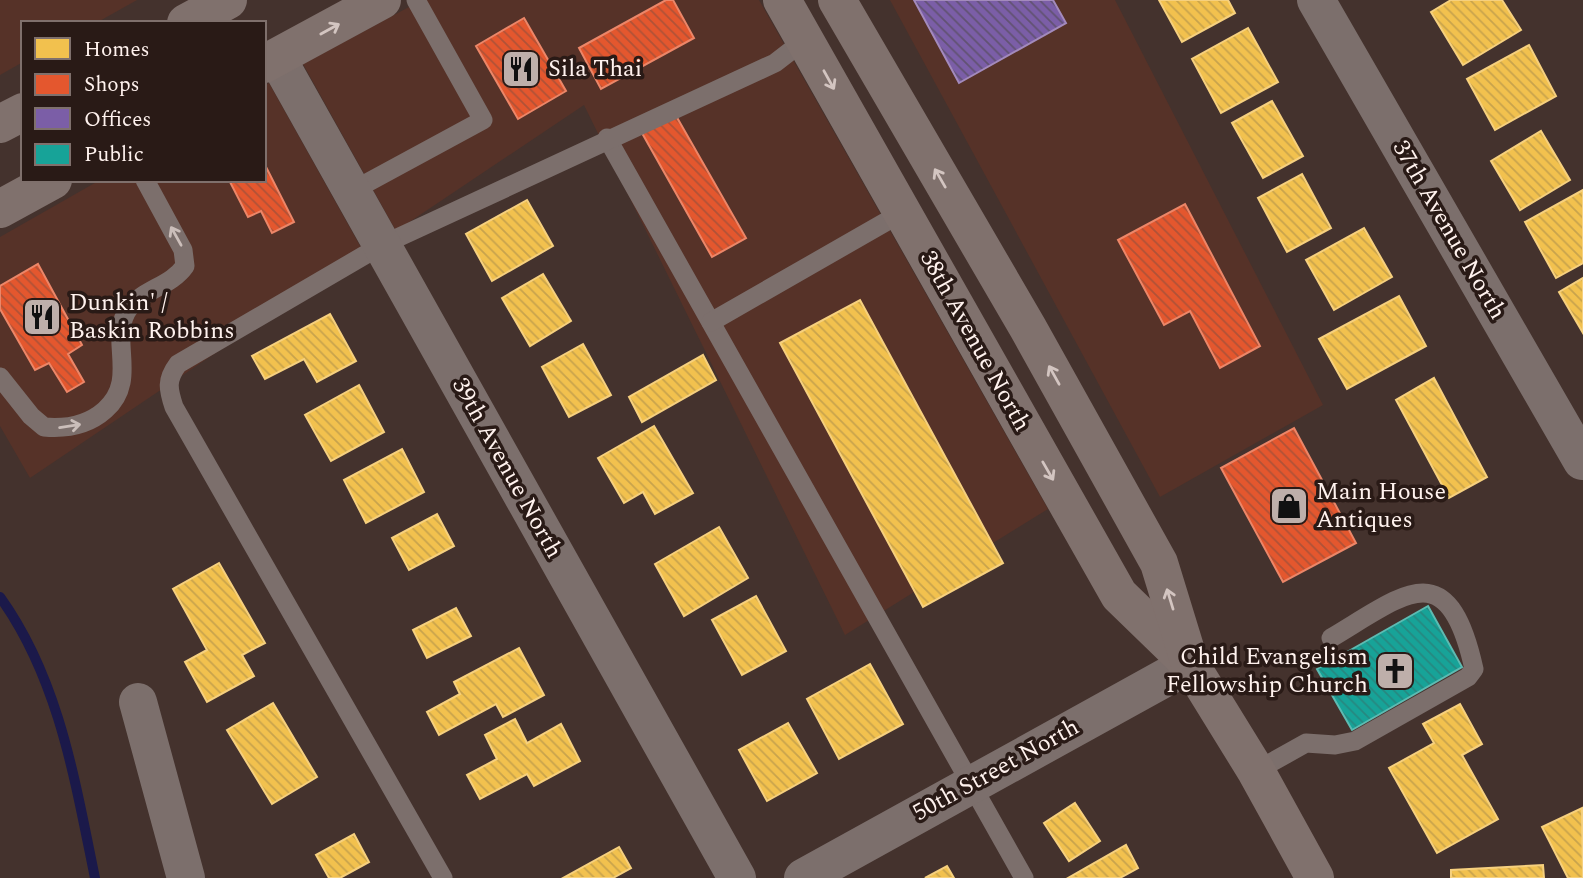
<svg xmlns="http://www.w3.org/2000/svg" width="1583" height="878" font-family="Spectral,serif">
  <defs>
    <pattern id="homes-back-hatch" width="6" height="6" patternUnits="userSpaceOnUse" patternTransform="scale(1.75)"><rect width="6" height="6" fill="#f2c14e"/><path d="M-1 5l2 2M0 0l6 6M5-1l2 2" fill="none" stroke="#c8a34c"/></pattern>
    <pattern id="shops-back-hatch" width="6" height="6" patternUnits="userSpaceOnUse" patternTransform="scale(1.75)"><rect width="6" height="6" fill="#e4572e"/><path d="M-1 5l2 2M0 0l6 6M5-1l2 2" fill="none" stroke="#af5237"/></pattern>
    <pattern id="offices-back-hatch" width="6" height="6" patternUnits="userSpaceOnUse" patternTransform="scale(1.75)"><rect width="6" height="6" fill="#7b5ea7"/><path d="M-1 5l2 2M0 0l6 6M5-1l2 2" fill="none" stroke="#615272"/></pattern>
    <pattern id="public-back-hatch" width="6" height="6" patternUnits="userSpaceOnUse" patternTransform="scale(1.75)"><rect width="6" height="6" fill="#17a398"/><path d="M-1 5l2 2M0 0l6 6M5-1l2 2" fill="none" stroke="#278880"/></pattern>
  </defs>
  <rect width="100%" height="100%" fill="#44322d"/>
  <g fill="#563228">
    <polygon points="0,0 137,0 96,23 23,23 23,62 0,75"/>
    <polygon points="422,0 759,0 1048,509 845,635 584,105 396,231 303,64"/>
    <polygon points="890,0 1115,0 1323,405 1160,497"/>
    <polygon points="269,83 364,253 30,478 0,426 0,237 100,180 264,180 264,86"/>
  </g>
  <g fill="url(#homes-back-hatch)" stroke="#f6d07e" stroke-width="2">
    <polygon points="1159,0 1228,0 1235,13 1182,42"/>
    <polygon points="1451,0 1502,0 1521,30 1463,65 1431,12"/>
    <polygon points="1248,28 1278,82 1221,113 1192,59"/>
    <polygon points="1529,45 1556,96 1495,130 1467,79"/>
    <polygon points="1272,101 1303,156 1263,178 1232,123"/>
    <polygon points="1541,131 1570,180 1520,210 1491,161"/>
    <polygon points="1302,174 1331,228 1287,252 1258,198"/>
    <polygon points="1583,190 1583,263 1556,278 1525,222"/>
    <polygon points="527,200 553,246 492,281 466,234"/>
    <polygon points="1364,228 1392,277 1334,310 1306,260"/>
    <polygon points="543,274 571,321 530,346 502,298"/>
    <polygon points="1583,278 1583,333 1559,292"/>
    <polygon points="1399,296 1426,346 1347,389 1319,339"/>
    <polygon points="860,300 1003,563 923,607 780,343"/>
    <polygon points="330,314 356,361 317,382 304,359 265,379 252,356"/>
    <polygon points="583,344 611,395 569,417 542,367"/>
    <polygon points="703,355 716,380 642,422 629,397"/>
    <polygon points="1434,378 1487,477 1449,498 1396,400"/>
    <polygon points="359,385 384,432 331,461 305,415"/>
    <polygon points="654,426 693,493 655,514 643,492 624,503 598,458"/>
    <polygon points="402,449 424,492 366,523 344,480"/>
    <polygon points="437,514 454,546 409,570 392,538"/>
    <polygon points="719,527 748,578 684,616 655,564"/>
    <polygon points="219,563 265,643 242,655 254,676 207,702 185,662 207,650 173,589"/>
    <polygon points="756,596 786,651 742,675 712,620"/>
    <polygon points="456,608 471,636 427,658 413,630"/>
    <polygon points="519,648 544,695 503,717 496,704 439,735 427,712 460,694 454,682"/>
    <polygon points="870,664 903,724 839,759 807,699"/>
    <polygon points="273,703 317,777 272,804 227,730"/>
    <polygon points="1460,704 1482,744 1462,755 1498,819 1437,853 1389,768 1434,743 1423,724"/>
    <polygon points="515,719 527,743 561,724 580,761 534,786 527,774 480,799 467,775 497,759 485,735"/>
    <polygon points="788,723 817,773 767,801 739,750"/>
    <polygon points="1075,803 1100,841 1069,861 1044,823"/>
    <polygon points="1582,808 1583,878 1568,878 1542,827"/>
    <polygon points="354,834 369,862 340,878 329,878 316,855"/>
    <polygon points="1126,845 1138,868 1120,878 1068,878"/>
    <polygon points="619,847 631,868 613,878 563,878"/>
    <polygon points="1543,865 1544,878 1451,878 1451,870"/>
    <polygon points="947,866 954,878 925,878"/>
  </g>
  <g fill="url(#shops-back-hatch)" stroke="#ec8668" stroke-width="2">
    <polygon points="666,0 673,0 694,38 601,89 579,48"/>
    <polygon points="524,18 566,91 518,119 476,46"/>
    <polygon points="675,114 746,238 712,257 642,133"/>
    <polygon points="264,163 294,222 272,233 261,211 248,217 229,180 264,180"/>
    <polygon points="1185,204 1260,346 1220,368 1190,311 1164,325 1118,240"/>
    <polygon points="38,264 82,345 68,354 84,382 67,392 49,363 35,370 0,309 0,286"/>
    <polygon points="1294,428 1356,543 1283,582 1221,468"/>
  </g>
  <polygon fill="url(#offices-back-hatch)" stroke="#a38abc" stroke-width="2" points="914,0 1053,0 1066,23 959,83"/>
  <polygon fill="url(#public-back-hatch)" stroke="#5dbbb2" stroke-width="2" points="1428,606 1462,667 1352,730 1317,669"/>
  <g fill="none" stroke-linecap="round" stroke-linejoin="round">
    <path stroke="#1b194a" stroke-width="10" d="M 0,597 C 59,679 75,781 95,878"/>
    <g stroke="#7c6f6c" stroke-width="19">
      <polyline points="607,138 1024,878"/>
      <polyline points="352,191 483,120 416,0"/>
      <polyline points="711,322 903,212"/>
      <path d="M 0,377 L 31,416 L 44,427 C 66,429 87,426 105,410 C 140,379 107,338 129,308 C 144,289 171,286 185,266 L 183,250 L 145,180"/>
      <path d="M 1256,771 L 1306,743 L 1335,745 L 1355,741 L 1468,677 L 1474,669 C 1448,552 1405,594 1331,638"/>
      <path d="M 443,878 L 174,407 C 168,389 166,380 178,364 L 382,245 L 775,63 L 806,39"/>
    </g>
    <g stroke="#7c6f6c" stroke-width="38">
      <polyline points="1316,0 1582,461"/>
      <polyline points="277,58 737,878"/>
      <polyline points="138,702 186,878"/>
      <polyline points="803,878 1190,664"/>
    </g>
    <g stroke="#80716d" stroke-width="38">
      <polyline points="782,0 1119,595 1186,660"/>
      <polyline points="837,0 1028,328 1159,563 1190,664 1256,771 1315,878"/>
      <polyline points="186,23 228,0"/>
      <polyline points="264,64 382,0"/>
      <polyline points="0,124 23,112"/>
      <polyline points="0,209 53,180"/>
    </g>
  </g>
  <defs><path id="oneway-shaft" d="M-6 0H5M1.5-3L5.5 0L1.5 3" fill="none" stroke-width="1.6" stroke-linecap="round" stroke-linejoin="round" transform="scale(1.75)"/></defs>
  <g stroke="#d3c5c1">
    <use href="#oneway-shaft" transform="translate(330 29) rotate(-29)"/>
    <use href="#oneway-shaft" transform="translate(829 80) rotate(61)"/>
    <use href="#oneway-shaft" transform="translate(940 178) rotate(-120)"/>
    <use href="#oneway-shaft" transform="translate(1054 375) rotate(-119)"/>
    <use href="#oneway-shaft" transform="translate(1048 471) rotate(60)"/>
    <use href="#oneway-shaft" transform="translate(1170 599) rotate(-107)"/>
  </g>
  <g stroke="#cbbeba">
    <use href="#oneway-shaft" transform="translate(176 236) rotate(-119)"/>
    <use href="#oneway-shaft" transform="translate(70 426) rotate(-9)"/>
  </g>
  <defs>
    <symbol id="restaurant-square" viewBox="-11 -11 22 22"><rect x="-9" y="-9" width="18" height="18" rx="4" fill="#beafaa" stroke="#291a16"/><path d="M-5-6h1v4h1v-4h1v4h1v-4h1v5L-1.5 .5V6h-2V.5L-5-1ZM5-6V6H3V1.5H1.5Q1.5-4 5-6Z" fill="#111"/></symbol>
    <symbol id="shop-square" viewBox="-11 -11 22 22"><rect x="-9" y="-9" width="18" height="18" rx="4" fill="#beafaa" stroke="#291a16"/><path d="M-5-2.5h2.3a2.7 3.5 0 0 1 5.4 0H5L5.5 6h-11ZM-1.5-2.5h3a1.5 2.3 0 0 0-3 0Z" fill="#111"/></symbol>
    <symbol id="church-square" viewBox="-11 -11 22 22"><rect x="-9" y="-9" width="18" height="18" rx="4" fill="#beafaa" stroke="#291a16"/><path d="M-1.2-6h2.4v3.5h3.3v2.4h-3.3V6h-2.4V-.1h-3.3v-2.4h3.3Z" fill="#111"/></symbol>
  </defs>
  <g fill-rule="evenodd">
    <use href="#restaurant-square" x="499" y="47" width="44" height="44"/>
    <use href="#restaurant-square" x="20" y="295" width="44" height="44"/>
    <use href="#shop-square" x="1267" y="484" width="44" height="44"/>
    <use href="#church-square" x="1373" y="649" width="44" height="44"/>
  </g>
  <g text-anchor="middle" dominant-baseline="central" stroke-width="7" stroke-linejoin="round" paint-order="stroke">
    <g font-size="24" fill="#fff2ee" stroke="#291a16" text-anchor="start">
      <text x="548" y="69">Sila Thai</text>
      <text x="69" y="303">Dunkin' /<tspan x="69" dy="28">Baskin Robbins</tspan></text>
      <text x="1316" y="492">Main House<tspan x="1316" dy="28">Antiques</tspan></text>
      <text x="1368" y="657" text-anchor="end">Child Evangelism<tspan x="1368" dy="28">Fellowship Church</tspan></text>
    </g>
    <g font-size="24" fill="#fff2ee" stroke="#291a16">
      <text transform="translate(1449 230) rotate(60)">37th Avenue North</text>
      <text transform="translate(975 341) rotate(61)">38th Avenue North</text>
      <text transform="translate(507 468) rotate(61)">39th Avenue North</text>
      <text transform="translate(996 770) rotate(-29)">50th Street North</text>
    </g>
  </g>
  <rect x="21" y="21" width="245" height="161" fill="#291a16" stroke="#7f706c" stroke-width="2"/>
  <rect x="35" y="38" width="35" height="21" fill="#f2c14e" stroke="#7f706c" stroke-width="2"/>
  <text x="84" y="56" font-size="21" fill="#fff2ee">Homes</text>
  <rect x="35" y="74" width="35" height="21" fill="#e4572e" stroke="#7f706c" stroke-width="2"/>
  <text x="84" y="91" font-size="21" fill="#fff2ee">Shops</text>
  <rect x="35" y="108" width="35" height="21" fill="#7b5ea7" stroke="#7f706c" stroke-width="2"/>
  <text x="84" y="126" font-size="21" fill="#fff2ee">Offices</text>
  <rect x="35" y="144" width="35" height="21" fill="#17a398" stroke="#7f706c" stroke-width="2"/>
  <text x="84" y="161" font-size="21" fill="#fff2ee">Public</text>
</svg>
